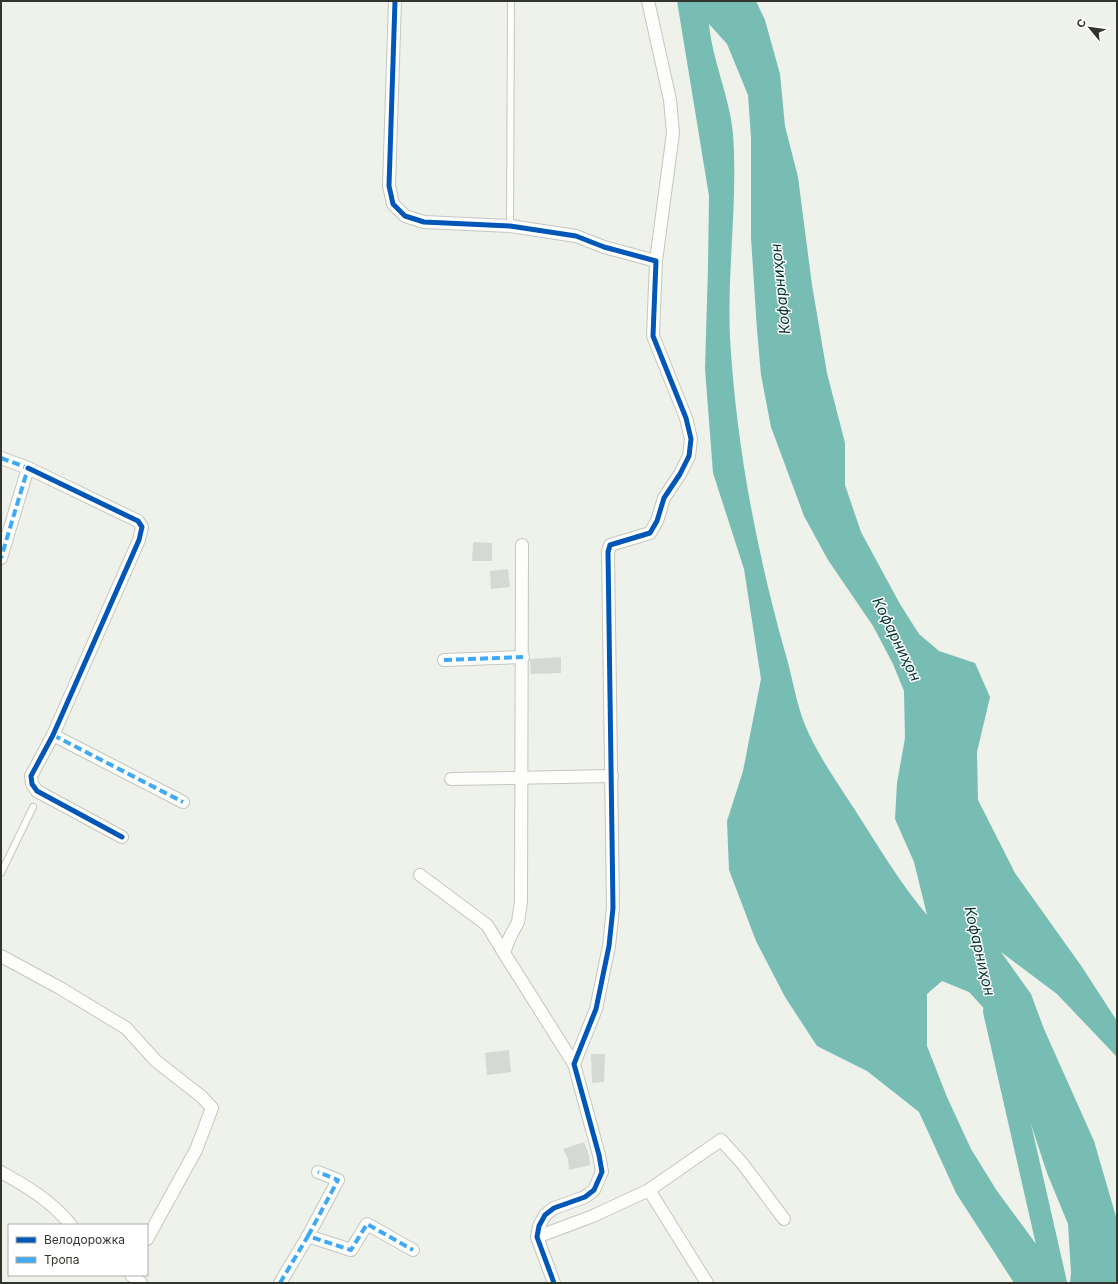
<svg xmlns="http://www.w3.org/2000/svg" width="1118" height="1284" font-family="Inter,sans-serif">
  <rect width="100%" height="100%" fill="#eff2ea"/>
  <path fill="#77bdb4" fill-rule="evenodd" d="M 677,1 L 756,1 L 765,20 L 780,74 L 785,126 L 798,177 L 812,285 L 827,373 L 845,443 L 845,485 L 861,532 L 900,604 L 919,634 L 939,651 L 975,663 L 990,697 L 977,752 L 978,800 L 1015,873 L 1082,967 L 1117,1021 L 1117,1057 L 1057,994 L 1001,952 L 1031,994 L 1044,1029 L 1094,1141 L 1117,1220 L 1117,1283 L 1070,1283 L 1071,1273 L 1068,1224 L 1047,1173 L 1013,1069 L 990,1015 L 969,992 L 942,981 L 927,994 L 927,1046 L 947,1097 L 971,1149 L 997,1191 L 1050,1263 L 1057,1283 L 1014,1283 L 956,1193 L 919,1112 L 867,1071 L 817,1046 L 785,997 L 756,941 L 729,870 L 727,821 L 743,771 L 761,679 L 744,569 L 713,473 L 705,369 L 708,267 L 709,196 ZM 709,24 L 727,44 L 748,95 L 751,138 L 751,238 L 757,330 L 761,375 L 771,427 L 804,516 L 828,560 L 873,626 L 893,664 L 904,691 L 905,738 L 897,783 L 895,819 L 914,862 L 927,915 C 900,883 878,846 855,810 C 837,782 818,756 805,725 C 796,703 792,675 785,652 C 756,549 736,443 730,337 C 727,269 738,201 733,134 C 730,98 712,59 709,24 Z"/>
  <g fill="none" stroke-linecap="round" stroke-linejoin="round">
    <polyline stroke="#77bdb4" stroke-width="22" points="994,1011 1056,1283"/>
  </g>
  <g fill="#d6d9d3">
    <polygon points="473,542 492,543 492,561 472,561"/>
    <polygon points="508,569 510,587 491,589 490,571"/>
    <polygon points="561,657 561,673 531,674 530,659"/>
    <polygon points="509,1050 511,1072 487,1075 485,1053"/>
    <polygon points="591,1054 605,1054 604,1082 592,1083"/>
    <polygon points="584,1142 589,1155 590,1165 569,1170 568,1159 563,1149"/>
  </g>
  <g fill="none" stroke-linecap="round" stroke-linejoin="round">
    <defs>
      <g id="service">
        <polyline points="510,226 511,1"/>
        <polyline points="1,873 33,807"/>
      </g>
      <g id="minor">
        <polyline points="395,1 389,186 393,204 405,216 424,222 510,226 576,236 604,247 656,261 653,336 686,418 691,439 689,456 680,474 664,498 657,521 650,533 610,545 608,552 613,908 609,946 596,1009 574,1064 599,1155 602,1172 594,1190 585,1197 554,1208 545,1215 539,1226 537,1237 554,1283"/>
        <polyline points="648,1 670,100 673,133 656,261"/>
        <polyline points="1,458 28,468 1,558"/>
        <polyline points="28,468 138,521 142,527 139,540 53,735 31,776 32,784 37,791 122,837"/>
        <polyline points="522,545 521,902 518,922 509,939 504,953 574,1064"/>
        <polyline points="444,660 523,657"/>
        <polyline points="53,735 183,802"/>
        <polyline points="451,779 612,776"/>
        <polyline points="420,875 487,925 504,953"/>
        <polyline points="1,956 60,988 126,1028 156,1061 202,1097 212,1108 196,1150 147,1239"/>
        <path d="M 1,1172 C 29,1188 50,1200 71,1225"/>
        <polyline points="649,1190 707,1283"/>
        <polyline points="308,1236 338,1180 318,1172"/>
        <polyline points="537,1237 593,1216 649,1190 721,1140 742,1163 784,1219"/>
        <polyline points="131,1275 141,1283"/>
        <polyline points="280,1283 308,1236 351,1250 367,1224 413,1250"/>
      </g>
    </defs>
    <use href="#service" stroke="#c4c6c0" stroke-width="8"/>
    <use href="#minor" stroke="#c4c6c0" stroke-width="14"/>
    <use href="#service" stroke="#fdfdfc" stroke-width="6"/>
    <use href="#minor" stroke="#fdfdfc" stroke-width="12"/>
    <g stroke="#3fa9f5" stroke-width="4" stroke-dasharray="8 4" stroke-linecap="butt">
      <polyline points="1,458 28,468 1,558"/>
      <polyline points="444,660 523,657"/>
      <polyline points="53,735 183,802"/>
      <polyline points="308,1236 338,1180 318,1172"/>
      <polyline points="280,1283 308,1236 351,1250 367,1224 413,1250"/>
    </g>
    <defs>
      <g id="cycleway">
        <polyline points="395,1 389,186 393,204 405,216 424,222 510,226 576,236 604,247 656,261 653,336 686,418 691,439 689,456 680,474 664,498 657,521 650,533 610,545 608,552 613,908 609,946 596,1009 574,1064 599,1155 602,1172 594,1190 585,1197 554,1208 545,1215 539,1226 537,1237 554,1283"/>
        <polyline points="28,468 138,521 142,527 139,540 53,735 31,776 32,784 37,791 122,837"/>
      </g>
    </defs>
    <use href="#cycleway" stroke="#fff" stroke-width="8"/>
    <use href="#cycleway" stroke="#0057b8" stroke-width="5"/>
  </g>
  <g text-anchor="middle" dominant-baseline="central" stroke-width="3" stroke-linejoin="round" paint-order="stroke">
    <g font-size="15" font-style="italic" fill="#043430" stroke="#fff">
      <text transform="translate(780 289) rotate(-96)">Кофарниҳон</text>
      <text transform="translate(897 639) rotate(64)">Кофарниҳон</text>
      <text transform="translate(980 951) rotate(77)">Кофарниҳон</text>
    </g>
  </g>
  <rect width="1118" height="1284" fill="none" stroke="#32342e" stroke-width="4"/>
  <rect x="8" y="1224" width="140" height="52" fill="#ffffff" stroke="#adaeab"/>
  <rect x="16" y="1237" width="20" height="6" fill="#0057b8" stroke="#adaeab"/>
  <text x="44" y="1244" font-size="12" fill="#32342e">Велодорожка</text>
  <rect x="16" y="1257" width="20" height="6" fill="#3fa9f5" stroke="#adaeab"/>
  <text x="44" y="1264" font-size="12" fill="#32342e">Тропа</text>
  <g transform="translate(1090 28) rotate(299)" stroke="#ffffff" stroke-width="3" paint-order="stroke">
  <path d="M0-3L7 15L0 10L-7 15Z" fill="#32342e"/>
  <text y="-6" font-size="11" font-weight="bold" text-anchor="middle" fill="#32342e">С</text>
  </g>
</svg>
